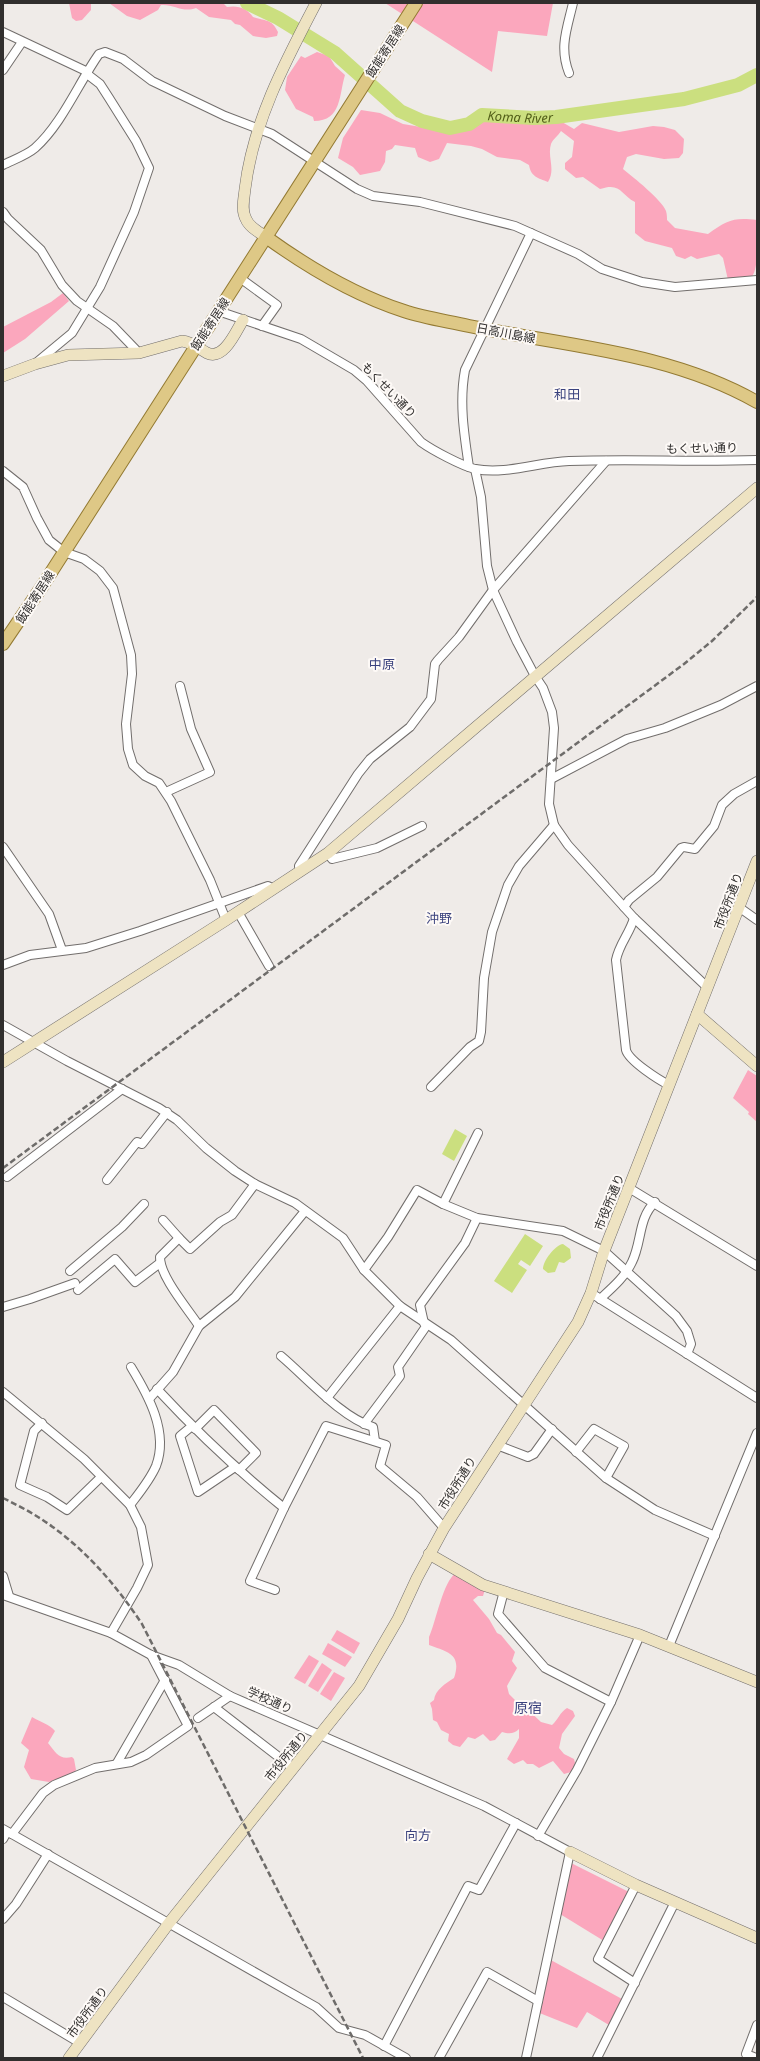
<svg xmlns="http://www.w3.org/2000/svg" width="760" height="2061" font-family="'Noto Sans','Noto Sans JP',sans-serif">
  <rect width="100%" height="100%" fill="#efebe8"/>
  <g fill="#fba7bd">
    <polygon points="69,3 91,3 91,10 82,20 76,21 72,18"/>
    <path d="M 109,3 L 223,3 L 227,7 C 238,5 247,8 253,17 C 266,22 271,18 278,32 L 277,36 L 266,38 L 253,36 L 240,25 L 235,24 L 231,20 L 209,17 L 196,8 C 183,13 174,4 161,5 L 158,10 L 140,20 L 127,16 Z"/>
    <polygon points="385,3 553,3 547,36 498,31 492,72"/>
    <path d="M 317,52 L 329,56 L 335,66 L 345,75 C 339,94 342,121 314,121 L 313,117 L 296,109 L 285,90 L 287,77 L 301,56 L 305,58 Z"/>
    <path d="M 361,110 L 380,113 L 403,124 L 439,130 L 459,132 L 471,127 L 479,120 L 492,118 L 498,113 L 507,111 L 522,121 L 551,120 L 562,122 L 574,129 L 582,123 L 619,132 L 653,126 L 664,127 L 675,130 L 684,139 L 683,153 L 679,158 L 664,159 L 636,154 L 627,157 L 623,169 C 633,177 662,200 666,211 C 667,214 667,218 667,220 L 675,228 L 708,234 C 727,220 734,217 757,220 C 757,231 760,273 750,278 C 745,281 735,280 728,280 L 723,258 L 719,254 L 697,259 L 691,256 L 685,259 L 676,256 L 672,248 L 645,241 L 635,233 L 635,202 C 620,194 621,182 600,189 L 583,177 L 576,178 L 565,169 L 565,163 L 572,157 L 574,141 L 561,131 C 558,136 553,139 551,144 C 547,157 556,169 548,182 C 538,178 531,177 529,165 L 520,160 L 497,157 L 482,149 L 471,146 L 447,143 L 439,159 L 430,162 L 418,157 L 415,148 L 395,145 L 392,149 L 386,151 L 385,162 L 380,171 L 360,175 L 353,167 L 338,158 L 343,138 Z"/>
    <polygon points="63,293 69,301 25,339 3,353 3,327 51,302"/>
    <polygon points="748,1070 757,1076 757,1122 748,1114 749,1112 733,1098"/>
    <path d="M 456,1573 L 485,1589 L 483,1596 L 478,1596 L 473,1600 L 489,1619 L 497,1633 L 501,1635 L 515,1652 L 512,1661 L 517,1668 L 507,1686 L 509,1694 L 518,1703 L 526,1708 L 541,1722 L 552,1725 C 558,1720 560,1712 567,1708 L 573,1711 L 575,1716 L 562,1734 L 559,1748 L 564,1754 L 574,1759 L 575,1763 L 571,1772 L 564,1774 L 553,1761 L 539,1768 L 533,1764 L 527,1764 L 523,1760 L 514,1764 L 507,1759 L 519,1738 L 519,1729 C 514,1734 509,1734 502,1732 L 495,1740 L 490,1741 L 483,1734 L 475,1739 L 468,1737 L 460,1747 L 453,1745 L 448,1741 L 449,1734 L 441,1730 L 437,1722 L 433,1720 L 432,1709 L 430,1703 L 434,1700 C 435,1690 446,1683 454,1678 C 462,1654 448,1652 429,1645 L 429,1637 C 436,1622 443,1581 456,1573 Z"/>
    <polygon points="337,1630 360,1643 354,1654 331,1640"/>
    <polygon points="328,1643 352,1657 345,1667 322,1654"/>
    <polygon points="309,1655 319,1661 305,1684 294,1678"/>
    <polygon points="322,1663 332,1670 318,1692 308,1686"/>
    <polygon points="334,1672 345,1678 331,1701 320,1694"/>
    <path d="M 32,1717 C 40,1722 49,1724 55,1731 L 48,1743 C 56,1753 59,1760 72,1757 L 74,1759 L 76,1770 L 74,1773 L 49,1782 L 31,1779 L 24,1767 L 29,1750 L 21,1743 Z"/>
    <polygon points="569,1862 627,1891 628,1894 604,1941 560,1914"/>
    <polygon points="549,1959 622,1999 609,2025 587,2012 577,2028 537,2012"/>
  </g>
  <g fill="#cbdf7f">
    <polygon points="455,1129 467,1136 454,1161 442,1154"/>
    <polygon points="525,1234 543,1246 530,1266 521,1260 518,1264 527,1270 512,1293 494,1281"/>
    <path d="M 563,1244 L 570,1249 L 571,1258 L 564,1263 L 559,1262 L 555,1272 L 548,1273 L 543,1269 C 543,1261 555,1245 563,1244 Z"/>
  </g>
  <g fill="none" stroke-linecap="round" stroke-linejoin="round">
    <path stroke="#cbdf7f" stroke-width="14" id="s1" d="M 247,3 L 278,18 L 335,53 L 400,111 L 422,121 L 450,128 L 469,124 L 482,115 L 534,118 L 556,117 L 684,99 L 738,85 L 757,75"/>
    <defs>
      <g id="street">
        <polyline points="3,32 88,72"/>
        <polyline points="3,70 22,42"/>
        <path d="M 569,73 C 559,47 567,29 573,3"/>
        <path d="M 3,165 C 13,160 27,155 35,148 C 62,124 79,82 99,54 L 105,52 L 123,59 L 152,81 L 225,116 L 272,134 L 357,189 L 373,196 L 420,202 L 515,226 L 578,254 L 602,269 L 642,282 L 675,287 L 757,280"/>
        <polyline points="3,212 8,219 41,250 62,285 77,301 113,326 139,353"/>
        <polyline points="240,278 277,305 262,326"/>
        <path d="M 218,311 L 301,339 L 354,370 L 367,381 L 421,442 C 432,450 462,466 475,469 C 506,475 538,462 569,461 C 631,459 694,462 757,460"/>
        <polyline points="37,362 72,333 100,287 134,212 149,168 136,141 109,98 100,84 87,74"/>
        <path d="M 469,467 C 464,434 459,402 465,370 L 531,233"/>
        <polyline points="475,469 481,497 487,566 493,590 517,642 535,676 543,688 552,712 554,728 549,804 554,825 568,845 634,918 707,987"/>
        <polyline points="3,471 23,487 37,518 49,540 64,552 84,559 100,571 113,588 131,655 132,674 126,724 128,749 133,765 145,776 159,783 171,801 210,880 226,920"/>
        <polyline points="551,779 627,739 665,728 721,705 757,686"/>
        <polyline points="166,792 210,772 191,729 180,686"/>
        <polyline points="3,847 49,914 62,950"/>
        <polyline points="328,853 332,859 336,858 377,848 422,826"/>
        <polyline points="300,872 299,866 358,774 370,759 410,727 431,699 435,664 438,660 459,637 493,590 606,461"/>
        <polyline points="624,907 629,900 657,877 681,848 684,847 695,849 714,826 722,805 734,794 757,781"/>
        <polyline points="740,908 757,920"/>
        <polyline points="238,912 269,966"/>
        <path d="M 634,918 C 630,933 619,944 616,960 L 626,1050 C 629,1061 659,1080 669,1085"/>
        <polyline points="3,965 30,955 86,948 140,931 268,886 274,889"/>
        <polyline points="3,1025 67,1061 159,1108 177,1120 206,1148 235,1171 255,1184 295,1203 343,1238 364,1270 400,1306 451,1340 606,1478 655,1510 715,1536"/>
        <polyline points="431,1087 470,1047 479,1041 481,1032 484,978 492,932 508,885 519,866 554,825"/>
        <polyline points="7,1177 122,1089"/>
        <polyline points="107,1180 137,1142 142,1144 167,1112"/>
        <polyline points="629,1188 757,1266"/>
        <polyline points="443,1204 478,1133"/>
        <polyline points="163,1220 179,1238"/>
        <polyline points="364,1270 388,1237 417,1190 443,1204 477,1218 563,1231 604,1251 676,1316 687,1331 691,1344 687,1354"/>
        <polyline points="70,1271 122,1227 144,1204"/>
        <polyline points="78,1290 115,1259 135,1282 160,1263"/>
        <polyline points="591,1293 757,1398"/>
        <path d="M 600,1299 C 612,1288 625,1277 632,1262 C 642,1242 638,1218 655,1202"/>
        <polyline points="3,1307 30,1299 75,1283"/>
        <polyline points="424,1323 420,1305 465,1243 477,1218"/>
        <path d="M 199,1326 C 188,1309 160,1277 160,1257 L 179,1238 L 190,1249 L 220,1222 L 232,1215 L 255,1184"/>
        <path d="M 281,1356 C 306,1377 342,1418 373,1427 L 375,1441"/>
        <path d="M 157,1389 C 197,1432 238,1471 284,1508"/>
        <polyline points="3,1392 84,1459 130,1505 141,1527 148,1565 137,1588 111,1633"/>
        <polyline points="327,1398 400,1306"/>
        <polyline points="149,1399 173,1372 199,1326 235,1297 305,1211"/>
        <polyline points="42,1423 34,1431 20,1485 47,1497 67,1510 101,1477"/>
        <polyline points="364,1424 400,1376 398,1367 427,1325"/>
        <polyline points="192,1426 180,1436 198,1492 235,1467"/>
        <polyline points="195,1429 214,1410 256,1453 239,1470"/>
        <polyline points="497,1445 528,1457 534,1454 552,1429"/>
        <polyline points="576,1452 594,1429 624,1446 606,1478"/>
        <path d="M 130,1505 C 140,1492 150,1480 156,1466 C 169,1432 148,1395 131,1367"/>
        <polyline points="3,1576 9,1596"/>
        <polyline points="275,1590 250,1581 284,1508 326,1426 386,1445 380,1466 417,1497 444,1528"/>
        <polyline points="504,1591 498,1614 545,1668 611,1702"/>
        <polyline points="3,1595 111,1633 151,1655 179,1665 230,1696 484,1806 570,1852 526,2058"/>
        <polyline points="669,1646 757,1433"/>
        <polyline points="214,1707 293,1768"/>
        <polyline points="198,1718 230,1696"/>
        <polyline points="117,1763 165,1680"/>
        <polyline points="3,1829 316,2007 339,2028 365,2035 406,2058"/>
        <polyline points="12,1834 43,1793 54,1785 95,1768 131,1762 146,1755 188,1726 151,1655"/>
        <polyline points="538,1836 577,1770 611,1702 640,1635"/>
        <polyline points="3,1839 7,1832"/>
        <polyline points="3,1919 16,1904 48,1854"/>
        <polyline points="635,1983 598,1959 636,1885"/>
        <polyline points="3,1997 80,2043"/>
        <polyline points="384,2046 468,1886 479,1890 516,1823"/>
        <polyline points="439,2058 487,1972 538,2001"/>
        <polyline points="597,2058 675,1902"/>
        <polyline points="756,2058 746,2054 757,2025"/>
      </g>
      <g id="secondary">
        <path d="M 266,237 C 259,232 249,227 246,219 C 241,210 244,199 245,189 C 253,122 285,62 316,3"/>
        <path d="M 3,376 L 35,364 L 68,355 L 139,353 L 182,341 C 192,342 198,348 207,353 C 224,361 236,331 243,320"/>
        <polyline points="697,1014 757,1066"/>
        <polyline points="3,1062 226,920 328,853 757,488"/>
        <polyline points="429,1554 483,1585 640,1635 757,1682"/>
        <polyline points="570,1852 636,1885 757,1938"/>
        <polyline points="69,2058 169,1923 359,1686 398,1619 417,1578 444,1528 578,1322 591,1293 604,1251 757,861"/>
      </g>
      <g id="primary">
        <path d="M 266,237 C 309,268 354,295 404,311 C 425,318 447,321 469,326 C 566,346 669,352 757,402"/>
        <polyline points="3,644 43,585 416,3"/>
      </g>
    </defs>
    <use href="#street" stroke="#726e6c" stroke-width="10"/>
    <use href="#secondary" stroke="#726e6c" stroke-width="12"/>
    <use href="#primary" stroke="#937a33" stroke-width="14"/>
    <use href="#street" stroke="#fff" stroke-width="8"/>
    <use href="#secondary" stroke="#eee3c2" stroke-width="11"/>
    <use href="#primary" stroke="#dec886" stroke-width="12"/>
    <g stroke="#6e6c6a" stroke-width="2.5" stroke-dasharray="6 3" stroke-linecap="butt">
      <polyline points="3,1168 684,664 712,641 757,597"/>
      <path d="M 3,1498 C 15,1504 27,1510 38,1517 C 81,1544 114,1582 142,1624 L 363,2058"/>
    </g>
  </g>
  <g text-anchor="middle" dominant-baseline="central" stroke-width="4" stroke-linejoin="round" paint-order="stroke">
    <g font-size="12" fill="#312f2e" stroke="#fdf9f6">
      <text transform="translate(385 51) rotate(-57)">飯能寄居線</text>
      <text transform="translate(210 324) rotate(-57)">飯能寄居線</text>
      <text transform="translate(506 333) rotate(11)">日高川島線</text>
      <text transform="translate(389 390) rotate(46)">もくせい通り</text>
      <text transform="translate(702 448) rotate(-1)">もくせい通り</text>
      <text transform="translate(35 597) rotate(-57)">飯能寄居線</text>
      <text transform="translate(728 901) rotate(-69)">市役所通り</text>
      <text transform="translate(609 1202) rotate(-68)">市役所通り</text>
      <text transform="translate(457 1483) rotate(-58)">市役所通り</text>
      <text transform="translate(270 1700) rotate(24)">学校通り</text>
      <text transform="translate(286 1756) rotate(-51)">市役所通り</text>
      <text transform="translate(87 2012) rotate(-54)">市役所通り</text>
    </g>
    <g font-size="13" font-style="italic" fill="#515d18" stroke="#fdf9f6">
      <text stroke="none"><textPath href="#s1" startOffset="315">Koma River</textPath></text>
    </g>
    <g font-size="13" fill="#3a427e" stroke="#fdf9f6">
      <text x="567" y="394">和田</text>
      <text x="382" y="664">中原</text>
      <text x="439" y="918">沖野</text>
      <text x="418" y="1835">向方</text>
    </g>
    <g font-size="14" fill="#3a427e" stroke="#fdf9f6">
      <text x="528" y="1707">原宿</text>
    </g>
  </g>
  <rect width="760" height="2061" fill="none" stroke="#312f2e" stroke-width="8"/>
</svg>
